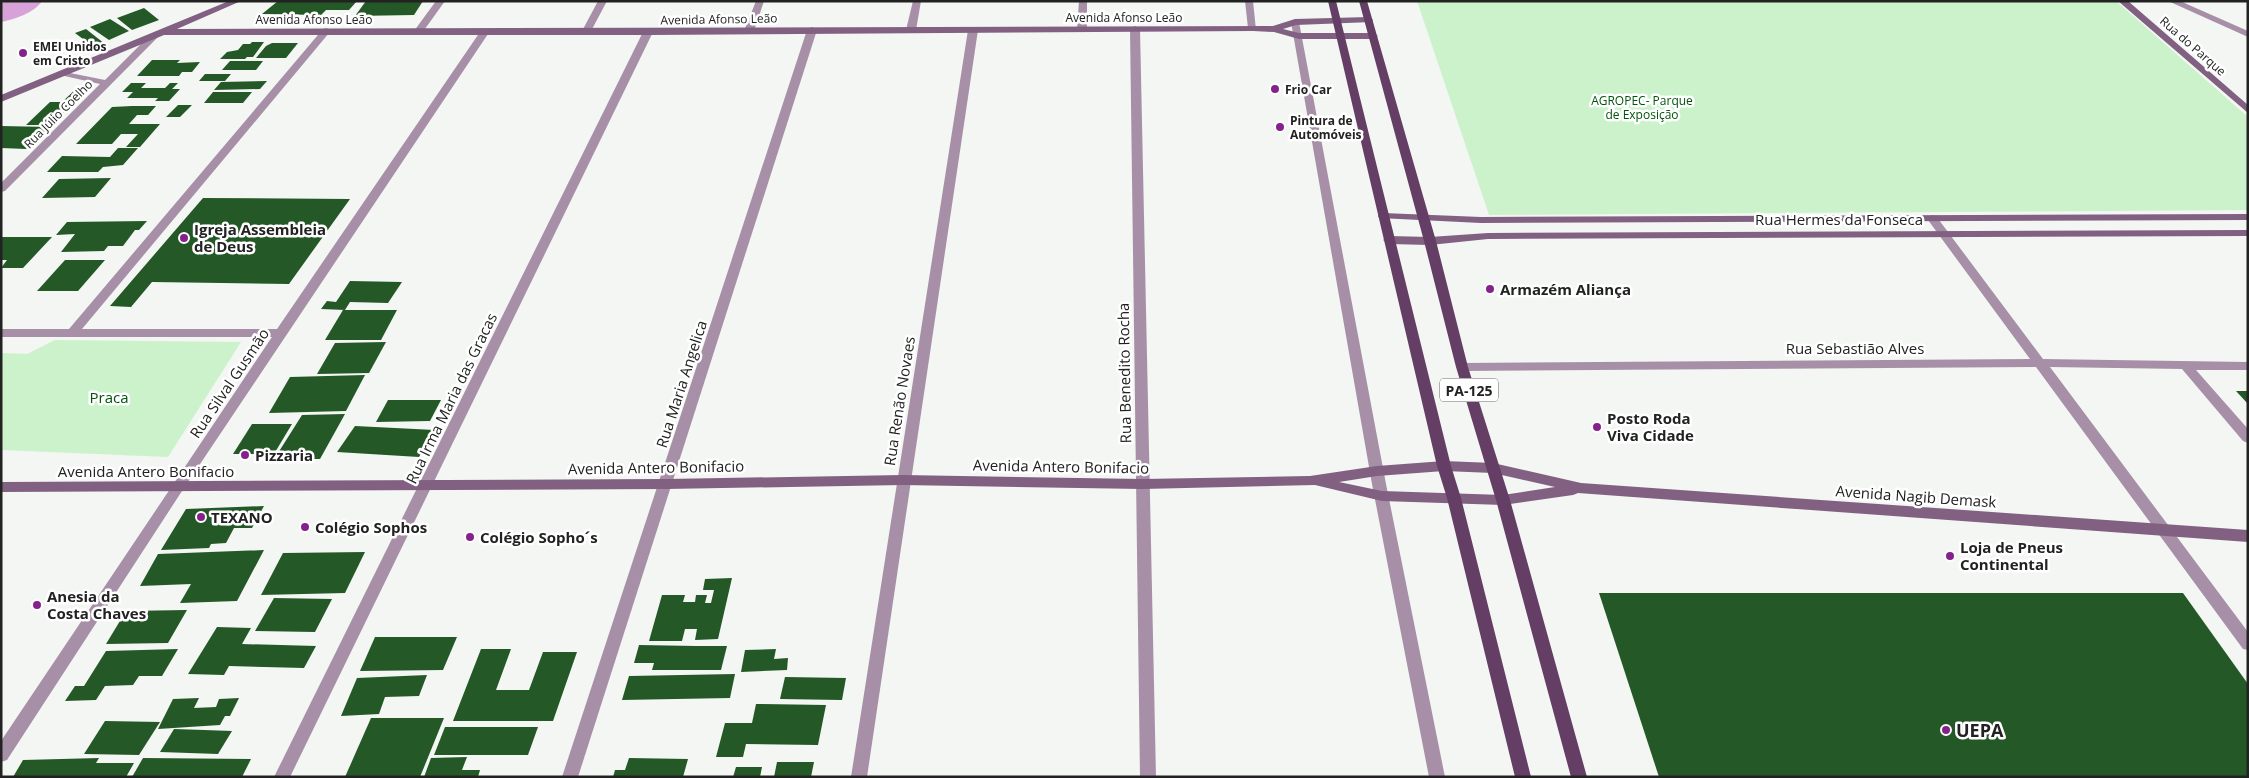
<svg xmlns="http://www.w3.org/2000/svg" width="2249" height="778" font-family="'Open Sans',sans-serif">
  <rect width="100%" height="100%" fill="#f3f6f3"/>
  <g fill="#ccf2cb">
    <polygon points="1417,1 2116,1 2248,117 2248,210 1489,215"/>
    <polygon points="55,340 240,342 241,342 168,457 1,450 1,353 27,354"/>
  </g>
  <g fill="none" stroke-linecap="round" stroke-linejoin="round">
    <path fill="#d7a2d8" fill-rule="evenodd" d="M 5,1 L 42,1 C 34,13 15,19 1,22 L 1,3 Z"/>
  </g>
  <g fill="#255827">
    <polygon points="278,1 357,1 349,10 326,10 321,15 262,14"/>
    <polygon points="366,1 423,1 414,15 355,16"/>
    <polygon points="144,8 159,20 132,30 117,18"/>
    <polygon points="110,19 129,31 109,40 90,27"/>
    <polygon points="86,29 105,44 95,48 75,33"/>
    <polygon points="252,42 264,42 253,57 247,57 245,59 220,59 227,52 238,50 243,44 250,44"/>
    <polygon points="272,43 298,43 286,58 256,58 266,46"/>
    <polygon points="152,60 180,60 177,63 200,62 192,72 182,72 179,76 137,76"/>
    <polygon points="230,61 263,61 256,70 222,70"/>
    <polygon points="205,74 231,74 225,81 199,81"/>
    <polygon points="267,81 260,89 214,90 221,82"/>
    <polygon points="131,83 146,83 141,88 165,88 170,83 178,83 172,89 180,89 169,101 155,101 158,98 127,98 133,92 122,92"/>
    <polygon points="77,88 89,88 51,125 26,125 50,102 62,102"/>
    <polygon points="213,92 252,92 243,103 204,103"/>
    <polygon points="178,105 192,105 180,117 166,117"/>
    <polygon points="132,106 156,106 148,115 137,115 129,124 160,124 140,147 126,147 138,134 121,134 112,144 76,144 112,107"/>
    <polygon points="1,126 50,127 26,149 1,148"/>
    <polygon points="118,148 138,148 123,165 103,167 98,172 47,172 62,156 110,157"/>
    <polygon points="111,178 95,197 42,198 59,179"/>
    <polygon points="203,198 350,199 289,284 152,282 131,307 110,306"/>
    <polygon points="147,221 139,230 135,230 123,246 108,246 104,251 61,252 75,234 56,235 67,222"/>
    <polygon points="1,237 52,237 23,268 1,268 7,260 1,260"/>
    <polygon points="65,260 105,260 78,291 37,291"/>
    <polygon points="350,281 402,282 388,303 350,302 345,310 321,309 327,301 336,302"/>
    <polygon points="343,310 397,310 381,340 325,340"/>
    <polygon points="386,342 369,373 317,374 335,343"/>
    <polygon points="365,375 346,411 269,413 290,377"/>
    <polygon points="2236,391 2248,391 2248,404"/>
    <polygon points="388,400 441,400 430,421 376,422"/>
    <polygon points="345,414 320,459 281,459 285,453 278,453 302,415"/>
    <polygon points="252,424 292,424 274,454 233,454"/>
    <polygon points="355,426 435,430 419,457 337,452"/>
    <polygon points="264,506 252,528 234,528 226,543 211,544 209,548 161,550 186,509"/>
    <polygon points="264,550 237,601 180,603 191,584 140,586 158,554"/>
    <polygon points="365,552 345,593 261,595 283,553"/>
    <polygon points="732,578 718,639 695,640 697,629 685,629 682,641 649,641 662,595 685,595 683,602 695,602 696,595 707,595 705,603 711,603 714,590 703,590 705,579"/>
    <polygon points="1599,593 2183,593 2248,684 2248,777 1659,777"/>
    <polygon points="274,598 332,599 315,632 255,631"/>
    <polygon points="187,610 168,643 106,644 126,611"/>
    <polygon points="217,627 251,628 242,644 316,646 304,668 229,666 224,675 188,674"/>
    <polygon points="375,637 457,637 443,670 360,671"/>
    <polygon points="639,645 696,646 727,646 721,670 652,670 654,663 634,663"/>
    <polygon points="178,649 162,676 139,676 133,685 105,686 96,700 65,701 75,686 84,686 106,651"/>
    <polygon points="481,649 511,649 496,690 529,690 543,652 577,652 553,721 453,721"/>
    <polygon points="776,649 774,659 788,658 787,670 741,672 745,650"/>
    <polygon points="735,674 730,698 622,700 629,676"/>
    <polygon points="427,675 419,696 385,697 379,714 341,716 357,678"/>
    <polygon points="785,677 846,678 842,700 780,699"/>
    <polygon points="199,698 194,708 216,707 219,699 239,698 230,716 225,716 220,725 158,729 173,699"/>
    <polygon points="756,704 826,705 818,745 746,744 743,757 716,757 725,723 752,723"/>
    <polygon points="371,718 444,718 420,777 345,777"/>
    <polygon points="105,721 160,722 139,755 84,754"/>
    <polygon points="445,727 538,727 528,755 434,755"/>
    <polygon points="174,729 204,730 232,731 218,754 160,752"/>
    <polygon points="467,757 462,770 480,770 478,777 424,777 431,758"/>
    <polygon points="99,758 96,763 134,763 126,777 13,777 23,760"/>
    <polygon points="143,758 251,759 242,777 132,777"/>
    <polygon points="629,758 688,759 683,777 613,777 615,770 625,770"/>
    <polygon points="777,762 814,762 811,777 774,777"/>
    <polygon points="736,767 762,767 760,777 733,777"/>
  </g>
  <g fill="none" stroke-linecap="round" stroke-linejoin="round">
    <g fill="#a790a7" fill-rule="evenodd">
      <polygon points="436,1 445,1 422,33 416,33 414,31"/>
      <polygon points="598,1 607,1 590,33 584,33 582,31"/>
      <polygon points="756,1 764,1 754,31 746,33 744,31"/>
      <polygon points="913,1 921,1 916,30 911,33 906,30"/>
      <polygon points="1079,1 1087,1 1087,29 1082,32 1077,29"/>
      <polygon points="1245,1 1253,1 1256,30 1248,28"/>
      <polygon points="2168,1 2180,1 2248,31 2248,37"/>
      <polygon points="1295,19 1299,22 1386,484 1445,777 1429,777 1372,484 1291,22"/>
      <polygon points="1135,26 1140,29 1156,777 1140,777 1130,29"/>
      <polygon points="812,27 817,30 578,777 562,777 807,30"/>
      <polygon points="973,27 978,30 867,777 851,777 968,30"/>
      <polygon points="326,28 329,29 329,33 82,329 277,329 482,29 490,31 182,491 7,760 1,762 1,741 272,337 1,337 1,329 69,329 323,29"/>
      <polygon points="648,29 653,32 290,777 274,777 643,32"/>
      <polygon points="154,33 159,36 157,38 5,191 1,192 1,183 100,84 60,75 60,71 105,80 151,34"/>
      <polygon points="1932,215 1936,216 2043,359 2248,362 2248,370 2196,370 2248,429 2248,443 2243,441 2182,369 2050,367 2248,632 2248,650 2243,649 2036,367 1462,371 1456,367 1462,363 2030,359 1928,220 1927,218"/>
    </g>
    <g fill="#816081" fill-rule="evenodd">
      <polygon points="229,1 241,1 177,29 1273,26 1295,19 1369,17 1373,20 1372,22 1296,25 1283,29 1299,33 1373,33 1378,36 1373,39 1299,39 1274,32 1253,31 648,35 164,35 1,102 1,95"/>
      <polygon points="2118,1 2128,1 2248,105 2248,113"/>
      <polygon points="1383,213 1481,217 2248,214 2248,220 1481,223 1379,218 1378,216 1379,214"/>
      <polygon points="2248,230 2248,236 1488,239 1430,245 1389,244 1383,240 1389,236 1430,237 1488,233"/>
      <path d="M 1444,461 L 1493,463 L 1581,483 L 2248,530 L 2248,542 L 1578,493 L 1573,495 L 1503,505 L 1382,501 L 1315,485 L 1142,489 L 903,485 L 666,489 L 1,492 L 1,482 L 666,479 L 903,475 L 1142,479 L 1310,476 L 1377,466 ZM 1444,471 L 1493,473 L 1555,487 L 1503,495 L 1382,491 L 1339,482 L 1377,476 Z"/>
    </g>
    <g fill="#653e66" fill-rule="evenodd">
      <polygon points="1328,1 1336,1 1451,466 1461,498 1531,777 1515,777 1447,498 1437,466"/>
      <polygon points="1359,1 1367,1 1436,241 1468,367 1510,500 1587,777 1571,777 1496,500 1456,367 1424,241"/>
    </g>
  </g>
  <g fill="#85218a" stroke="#fff" stroke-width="2">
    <circle cx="23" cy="53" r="5"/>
    <circle cx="1275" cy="89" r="5"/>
    <circle cx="1280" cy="127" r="5"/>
    <circle cx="184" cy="238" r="5"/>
    <circle cx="1490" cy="289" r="5"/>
    <circle cx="1597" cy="427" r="5"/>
    <circle cx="245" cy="455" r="5"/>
    <circle cx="201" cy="517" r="5"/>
    <circle cx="305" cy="527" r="5"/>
    <circle cx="470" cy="537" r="5"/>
    <circle cx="1950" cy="556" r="5"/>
    <circle cx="37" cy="605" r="5"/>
    <circle cx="1946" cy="730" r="5"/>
  </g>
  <g text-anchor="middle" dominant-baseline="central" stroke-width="5" stroke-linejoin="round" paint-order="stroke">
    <g font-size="12" fill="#212221" stroke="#fff">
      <text x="1124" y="17">Avenida Afonso Leão</text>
      <text x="314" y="19">Avenida Afonso Leão</text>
      <text transform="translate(719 19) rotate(-1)">Avenida Afonso Leão</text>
      <text transform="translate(2193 46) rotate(41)">Rua do Parque</text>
      <text transform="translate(58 114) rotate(-45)">Rua Júlio Coelho</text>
    </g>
    <g font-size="12" font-weight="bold" fill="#212221" stroke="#fff" text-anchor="start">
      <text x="33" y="46">EMEI Unidos<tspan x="33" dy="14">em Cristo</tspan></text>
      <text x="1285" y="89">Frio Car</text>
      <text x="1290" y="120">Pintura de<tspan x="1290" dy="14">Automóveis</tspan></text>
    </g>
    <g font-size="12" fill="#00540c" stroke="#fff">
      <text x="1642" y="100">AGROPEC- Parque<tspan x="1642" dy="14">de Exposição</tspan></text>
    </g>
    <rect fill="#fff" stroke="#646464" stroke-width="1" x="1440" y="378.5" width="58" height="23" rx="4"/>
    <g font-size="14" font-weight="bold" fill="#212221">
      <text x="1469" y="390">PA-125</text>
    </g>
    <g font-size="15" fill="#212221" stroke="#fff">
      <text x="1839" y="219">Rua Hermes da Fonseca</text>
      <text x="1855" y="348">Rua Sebastião Alves</text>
      <text transform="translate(1124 373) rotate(-91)">Rua Benedito Rocha</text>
      <text transform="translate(229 383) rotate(-56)">Rua Silval Gusmão</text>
      <text transform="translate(681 384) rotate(-72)">Rua Maria Angelica</text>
      <text transform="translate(451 398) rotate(-64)">Rua Irma Maria das Gracas</text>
      <text transform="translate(899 401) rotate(-81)">Rua Renão Novaes</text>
      <text transform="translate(1061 466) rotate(1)">Avenida Antero Bonifacio</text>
      <text transform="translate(656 467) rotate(-1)">Avenida Antero Bonifacio</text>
      <text x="146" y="471">Avenida Antero Bonifacio</text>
      <text transform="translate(1916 496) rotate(4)">Avenida Nagib Demask</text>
    </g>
    <g font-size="15" font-weight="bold" fill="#212221" stroke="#fff" text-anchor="start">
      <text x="194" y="229">Igreja Assembleia<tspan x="194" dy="17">de Deus</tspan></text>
      <text x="1500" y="289">Armazém Aliança</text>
      <text x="1607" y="418">Posto Roda<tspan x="1607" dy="17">Viva Cidade</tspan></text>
      <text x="255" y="455">Pizzaria</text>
      <text x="211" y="517">TEXANO</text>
      <text x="315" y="527">Colégio Sophos</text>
      <text x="480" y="537">Colégio Sopho´s</text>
      <text x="1960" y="547">Loja de Pneus<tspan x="1960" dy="17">Continental</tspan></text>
      <text x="47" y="596">Anesia da<tspan x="47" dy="17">Costa Chaves</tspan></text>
    </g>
    <g font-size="15" fill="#00540c" stroke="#fff">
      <text x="109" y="397">Praca</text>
    </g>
    <g font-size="18" font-weight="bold" fill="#212221" stroke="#fff" text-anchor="start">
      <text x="1956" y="730">UEPA</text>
    </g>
  </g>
  <rect width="2249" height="778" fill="none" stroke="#212221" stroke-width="5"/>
</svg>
